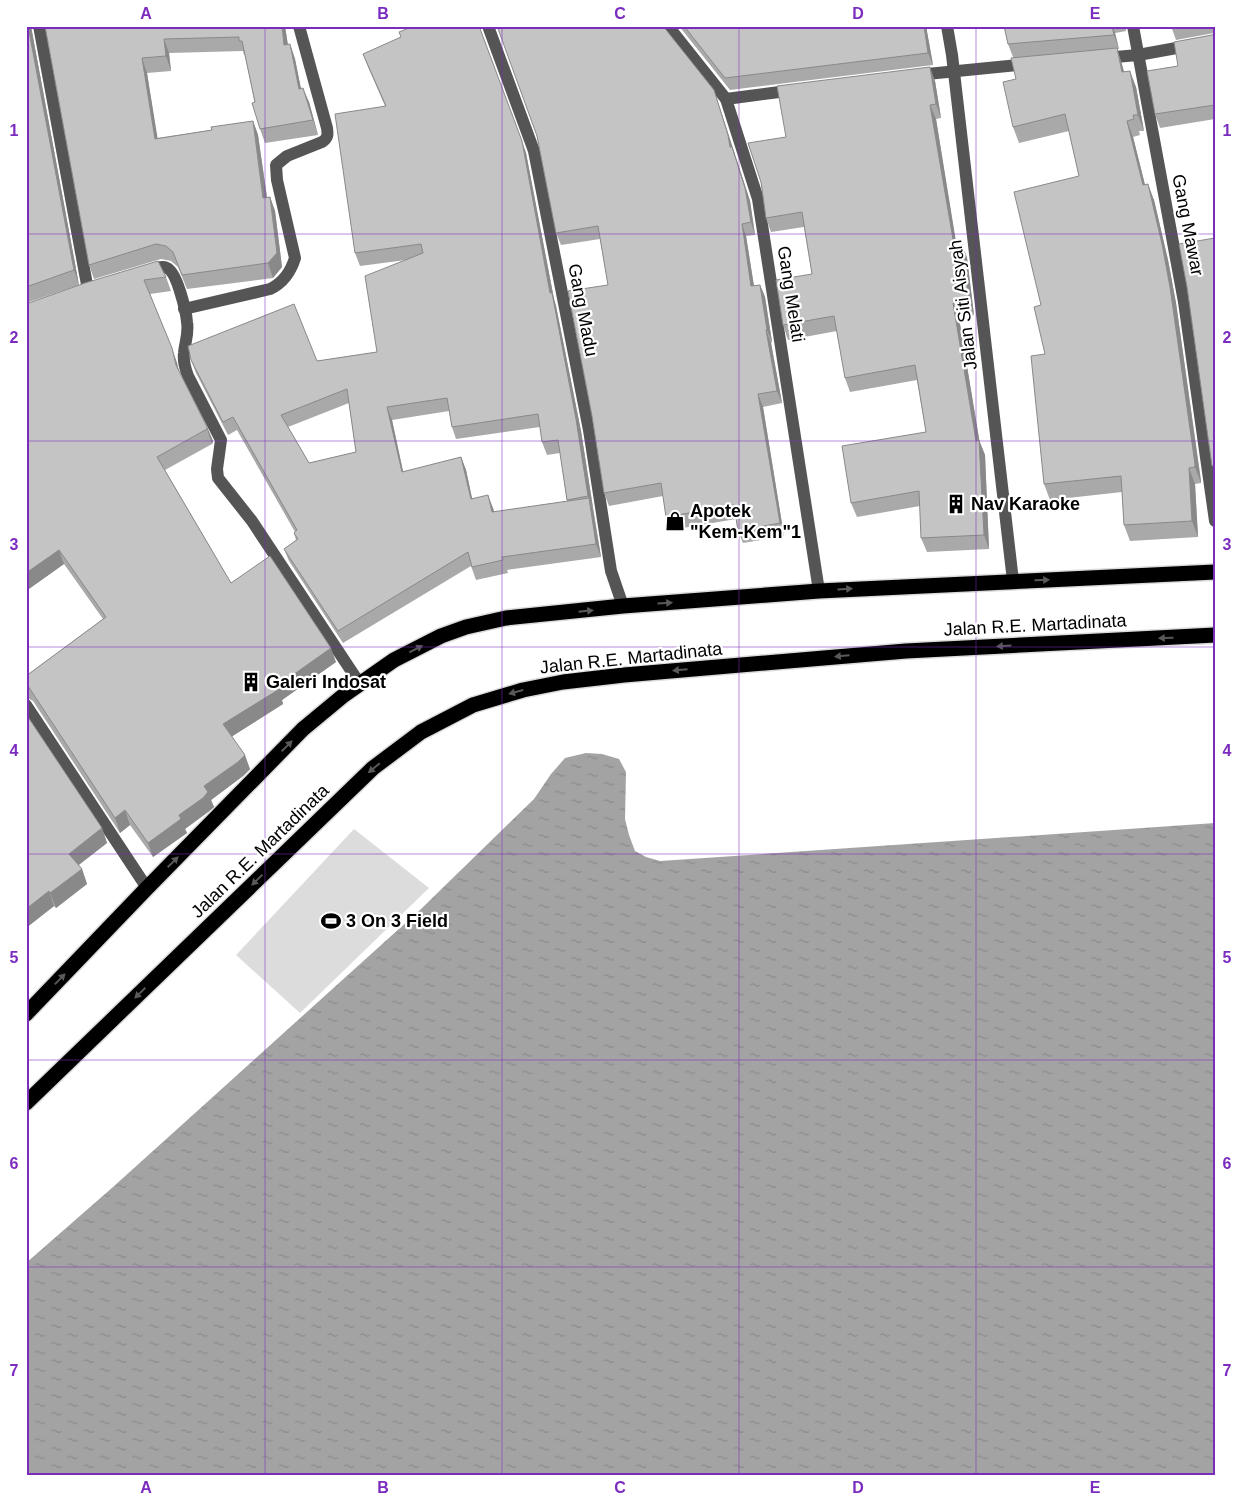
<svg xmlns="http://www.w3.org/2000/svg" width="1241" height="1501" font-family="Helvetica,sans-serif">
  <defs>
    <pattern id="water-ripples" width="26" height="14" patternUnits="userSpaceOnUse" patternTransform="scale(1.25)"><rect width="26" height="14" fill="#a3a3a3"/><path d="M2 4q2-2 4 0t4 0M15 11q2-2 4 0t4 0" fill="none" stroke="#8b8b8b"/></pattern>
  </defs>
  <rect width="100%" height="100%" fill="#fff"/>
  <polygon fill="#dcdcdc" points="354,829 429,888 300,1013 236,955"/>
  <polygon fill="url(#water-ripples)" points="586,753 602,754 619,759 626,772 625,819 629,835 635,851 646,857 660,861 1215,823 1215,1475 26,1475 26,1263 113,1187 421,909 534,799 551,774 565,758"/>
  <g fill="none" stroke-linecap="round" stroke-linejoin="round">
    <defs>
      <g id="highway">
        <polyline points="26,1014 147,888 303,729 344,695 394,660 441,636 466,627 506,618 623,606 819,591 1215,572"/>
        <polyline points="26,1103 373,768 421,732 473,705 523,690 563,682 624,675 906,651 1215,635"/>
      </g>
    </defs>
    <use href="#highway" stroke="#dbdbdb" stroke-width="18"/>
    <g stroke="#555" stroke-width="12">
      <polyline points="39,26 88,290"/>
      <polyline points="488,26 534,151 589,430 611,571 623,606"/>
      <polyline points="668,26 726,99 758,199 819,591"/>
      <polyline points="947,26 952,55 1013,581"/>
      <polyline points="1133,26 1184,302 1215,521"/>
      <polyline points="1104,58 1138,55 1215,41"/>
      <polyline points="917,75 1029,64"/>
      <polyline points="726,99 795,90"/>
      <path d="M 145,273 C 152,270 160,265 167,268 C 177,272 186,311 187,322 C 189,333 185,342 184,353 C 183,360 185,368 188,376 L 221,440 L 217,469 L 218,478 L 252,521 L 360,684"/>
      <path d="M 184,309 L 270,289 C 283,283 291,271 295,258 L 277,180 L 276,165 L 287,156 L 322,142 C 328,138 328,135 327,128 L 299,26"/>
      <polyline points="26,705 147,888"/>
    </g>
    <use href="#highway" stroke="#000" stroke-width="15"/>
  </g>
  <g fill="#a9a9a9" fill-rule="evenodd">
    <polygon points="26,26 31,27 79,285 26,303"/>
    <polygon points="45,26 285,26 288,45 290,44 295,59 301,89 309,102 318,135 265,143 260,129 245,55 244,55 243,51 169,53 171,71 147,73 157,138 212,130 253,121 258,135 267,197 270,197 275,211 282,267 273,278 187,289 178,267 171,261 161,259 94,279 89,265"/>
    <polygon points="679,26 926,26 933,65 730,90"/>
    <polygon points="1004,26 1126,26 1126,31 1115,33 1119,49 1117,49 1124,72 1136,87 1144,131 1139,131 1140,135 1133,137 1145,185 1154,200 1168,260 1176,303 1201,480 1201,483 1195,484 1198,537 1130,541 1124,525 1122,492 1050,500 1044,484 1045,354 1041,305 1079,176 1069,131 1019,143 1013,127 1016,79 1013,57 1008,44"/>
    <polygon points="1171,26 1215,26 1215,119 1160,128 1155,114 1178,66 1214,33 1176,40"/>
    <path d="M 480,29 L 526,153 L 554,299 L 556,306 L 581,431 L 601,557 L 507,570 L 508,573 L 476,580 L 471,566 L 343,643 L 289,561 L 284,549 L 296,540 L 294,533 L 295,532 L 237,430 L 228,435 L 196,373 L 191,360 L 317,361 L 377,352 L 406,260 L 360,266 L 355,253 L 385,106 L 368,67 L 363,54 ZM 349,403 L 356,452 L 309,463 L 288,427 ZM 449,411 L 452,427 L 456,439 L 540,427 L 542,442 L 547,455 L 560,453 L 567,501 L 494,512 L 493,508 L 472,499 L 466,470 L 461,457 L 403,472 L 392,420 Z"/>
    <polygon points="935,81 941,118 936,119 956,245 962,244 967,258 974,315 959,318 979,440 985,455 989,549 927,552 921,538 920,506 857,517 851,503 926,432 917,380 850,392 845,378 837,331 788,340 783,325 812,274 804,227 771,232 766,218 761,182 786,137"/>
    <polygon points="714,90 750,201 755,235 746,236 754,286 760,285 765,297 772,342 771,343 782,403 763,407 784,536 743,543 738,531 736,519 671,530 666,517 663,496 609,506 604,493 608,285 600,239 561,245 556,233 537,136"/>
    <polygon points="166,277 171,291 150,294 177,363 179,372 207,427 213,441 212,444 165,470 231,583 336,662 282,700 283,704 232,736 250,769 243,776 211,800 214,807 208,812 185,829 187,833 153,857 130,825 120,833 33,701 26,697 26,676 103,619 64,564 26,591 85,283"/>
    <polygon points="26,714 102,828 107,843 78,865 82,869 87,884 56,908 54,906 26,928"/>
  </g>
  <g fill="#898989">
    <polygon points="28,26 31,26 79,285 74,270"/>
    <polygon points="282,26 285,26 290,60 284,45"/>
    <polygon points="924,26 926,26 933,65 928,53"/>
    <polygon points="1112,26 1115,33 1119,49 1114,35"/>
    <polygon points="164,39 169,53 171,71 166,56"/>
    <polygon points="290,44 295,59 304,104 299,89"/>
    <polygon points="1117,48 1122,64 1128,88 1122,72"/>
    <polygon points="142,58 147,73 160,153 155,139"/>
    <polygon points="930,67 935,81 941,118 936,104"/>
    <polygon points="1130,71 1136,87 1144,131 1138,115"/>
    <polygon points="303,88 309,102 318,135 313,120"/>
    <polygon points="714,90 750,201 755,235 751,222"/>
    <polygon points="930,105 936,119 959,260 954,245"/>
    <polygon points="253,121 258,135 269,212 263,198"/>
    <polygon points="1127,121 1133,137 1149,201 1143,185"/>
    <polygon points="522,141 526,153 554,299 556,306 581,431 593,509 588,496"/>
    <polygon points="1148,184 1154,200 1168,260 1176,303 1201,483 1195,467"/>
    <polygon points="270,197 275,211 282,267 273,278 268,263"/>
    <polygon points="742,224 746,236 756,299 751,286"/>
    <polygon points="962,244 967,258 974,315 969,301"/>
    <polygon points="760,285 765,297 772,342 767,330"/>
    <polygon points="953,303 959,318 980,444 979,440 985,455 989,549 984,535 976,441"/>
    <polygon points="766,330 771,343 782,403 777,391"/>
    <polygon points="172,348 177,363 181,380 176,365"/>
    <polygon points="758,394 763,407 784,536 780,523"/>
    <polygon points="387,407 392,420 406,485 402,472"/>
    <polygon points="207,427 213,441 212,444 207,429"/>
    <polygon points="461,457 466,470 475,512 471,499"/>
    <polygon points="1189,468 1195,484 1198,537 1192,521"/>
    <polygon points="488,495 493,508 497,525 492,512"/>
    <polygon points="589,498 593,510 601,557 596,544"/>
    <polygon points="59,550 64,564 26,591 26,573"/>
    <polygon points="331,648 336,662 282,700 283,704 228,739 223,724"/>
    <polygon points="245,755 250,769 243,776 211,800 214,807 208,812 185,829 187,833 153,857 148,843 179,815 204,786"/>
    <polygon points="125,810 130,825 120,833 115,818"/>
    <polygon points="102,828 107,843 75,868 69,854"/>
    <polygon points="82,869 87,884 56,908 50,893"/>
    <polygon points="49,891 54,906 26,928 26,909"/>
  </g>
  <g fill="#c4c4c4" stroke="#898989" fill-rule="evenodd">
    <polygon points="26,26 28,26 74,270 26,287"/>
    <polygon points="45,26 282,26 284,45 290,44 299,89 303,88 313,120 260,129 252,103 255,102 242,41 239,41 239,37 164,39 166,56 142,58 155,139 212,130 211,127 253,121 263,198 270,197 277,253 268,263 182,275 173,252 166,246 156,244 89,265"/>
    <path d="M 414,26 L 479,26 L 522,141 L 550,293 L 552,293 L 576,419 L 588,496 L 567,500 L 558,440 L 542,442 L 538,414 L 452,427 L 447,398 L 387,407 L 402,472 L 461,457 L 471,499 L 488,495 L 492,512 L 589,498 L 596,544 L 502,557 L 503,560 L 472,567 L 468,552 L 338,631 L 284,549 L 298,539 L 294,533 L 297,530 L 233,417 L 223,422 L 191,360 L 188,346 L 294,304 L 317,361 L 377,352 L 365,276 L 423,253 L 421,244 L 355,253 L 335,114 L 386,106 L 363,54 L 401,37 L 399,32 ZM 347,389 L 356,452 L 309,463 L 281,415 Z"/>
    <polygon points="497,26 663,26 714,90 728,135 730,147 732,147 745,188 751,222 742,224 751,286 760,285 767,330 766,330 777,391 758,394 780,523 738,531 734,505 666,517 661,483 604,493 592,416 568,291 608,285 598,226 556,233 537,136"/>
    <polygon points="684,26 924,26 928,53 725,78"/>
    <polygon points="1004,26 1112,26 1114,35 1008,44"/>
    <polygon points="1215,33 1215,105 1155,114 1147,71 1178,66 1174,42 1212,35"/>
    <polygon points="1117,48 1122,72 1130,71 1138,115 1133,115 1134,119 1127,121 1143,185 1148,184 1162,244 1170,287 1195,464 1195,467 1189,468 1192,521 1124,525 1121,476 1044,484 1031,356 1045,354 1034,307 1041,305 1014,192 1079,176 1065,114 1013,127 1003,82 1016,79 1011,58"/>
    <polygon points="930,67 936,104 930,105 954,245 962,244 969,301 953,303 976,441 979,440 984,535 921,538 919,491 851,503 842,446 926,432 915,365 845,378 834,316 783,325 776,280 812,274 802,212 766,218 761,182 748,143 786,137 777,86"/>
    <polygon points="1215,238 1215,465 1212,466 1187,287 1179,244"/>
    <polygon points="158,261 166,277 144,280 172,348 176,365 207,427 207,429 157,457 231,583 270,556 331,648 276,687 278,690 223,724 245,755 238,762 204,786 208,792 203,798 179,815 181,819 148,843 125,810 115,818 28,686 26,685 26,676 106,617 59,550 26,573 26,304 85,283"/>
    <polygon points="26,714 102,828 69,854 82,869 50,893 49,891 26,909"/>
  </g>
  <defs><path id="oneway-solid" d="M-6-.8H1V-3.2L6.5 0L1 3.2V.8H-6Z" transform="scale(1.25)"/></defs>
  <g fill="#595959">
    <use href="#oneway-solid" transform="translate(1042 580) rotate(-2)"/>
    <use href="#oneway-solid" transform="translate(845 589) rotate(-3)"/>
    <use href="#oneway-solid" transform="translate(665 603) rotate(-4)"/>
    <use href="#oneway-solid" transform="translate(586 611) rotate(-6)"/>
    <use href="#oneway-solid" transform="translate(1166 638) rotate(178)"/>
    <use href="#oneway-solid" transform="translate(1004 646) rotate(177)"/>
    <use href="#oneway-solid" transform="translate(416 649) rotate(-27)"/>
    <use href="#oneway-solid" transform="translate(842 656) rotate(175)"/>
    <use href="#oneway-solid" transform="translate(680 670) rotate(175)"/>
    <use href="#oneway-solid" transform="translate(516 692) rotate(165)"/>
    <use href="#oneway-solid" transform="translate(287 746) rotate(-45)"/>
    <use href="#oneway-solid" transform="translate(374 768) rotate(140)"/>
    <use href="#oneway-solid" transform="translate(173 862) rotate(-45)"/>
    <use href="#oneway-solid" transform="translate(257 880) rotate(136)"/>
    <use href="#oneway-solid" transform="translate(60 979) rotate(-46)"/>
    <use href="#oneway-solid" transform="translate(140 993) rotate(136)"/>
  </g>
  <path fill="none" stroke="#7b2cbf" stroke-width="1" stroke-opacity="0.55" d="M 265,26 L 265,1475M 502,26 L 502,1475M 739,26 L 739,1475M 976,26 L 976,1475M 26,234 L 1215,234M 26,441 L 1215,441M 26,647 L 1215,647M 26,854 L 1215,854M 26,1060 L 1215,1060M 26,1267 L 1215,1267"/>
  <defs>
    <symbol id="building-bare" viewBox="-9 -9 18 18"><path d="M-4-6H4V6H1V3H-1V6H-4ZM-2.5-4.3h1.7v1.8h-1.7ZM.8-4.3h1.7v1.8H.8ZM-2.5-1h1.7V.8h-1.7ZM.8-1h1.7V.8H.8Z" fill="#000" stroke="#fff" stroke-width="2.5" paint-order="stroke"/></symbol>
    <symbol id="shop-bare" viewBox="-9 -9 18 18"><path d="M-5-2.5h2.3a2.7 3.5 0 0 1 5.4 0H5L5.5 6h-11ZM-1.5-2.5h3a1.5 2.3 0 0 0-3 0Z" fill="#000" stroke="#fff" stroke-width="2.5" paint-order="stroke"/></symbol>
    <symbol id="stadium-bare" viewBox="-9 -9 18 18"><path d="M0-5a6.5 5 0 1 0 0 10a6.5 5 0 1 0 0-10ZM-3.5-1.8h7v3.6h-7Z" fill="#000" stroke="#fff" stroke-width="2.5" paint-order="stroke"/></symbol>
  </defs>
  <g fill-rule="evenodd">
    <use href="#building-bare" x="942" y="490" width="28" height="28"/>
    <use href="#shop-bare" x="661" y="507" width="28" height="28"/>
    <use href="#building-bare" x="237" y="668" width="28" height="28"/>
    <use href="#stadium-bare" x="317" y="907" width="28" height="28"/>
  </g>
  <g text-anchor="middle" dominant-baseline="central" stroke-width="4.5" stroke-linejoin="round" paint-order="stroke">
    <g font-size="18" fill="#000" stroke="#fff">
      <text transform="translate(1188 225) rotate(79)">Gang Mawar</text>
      <text transform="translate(791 294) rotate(81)">Gang Melati</text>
      <text transform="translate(963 305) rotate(-97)">Jalan Siti Aisyah</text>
      <text transform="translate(583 310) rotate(79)">Gang Madu</text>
      <text transform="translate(1035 625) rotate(-3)">Jalan R.E. Martadinata</text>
      <text transform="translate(631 658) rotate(-6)">Jalan R.E. Martadinata</text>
      <text transform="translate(260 851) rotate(-44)">Jalan R.E. Martadinata</text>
    </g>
    <g font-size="18" font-weight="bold" fill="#000" stroke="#fff" text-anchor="start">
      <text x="971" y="504">Nav Karaoke</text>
      <text x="690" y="511">Apotek<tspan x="690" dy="21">"Kem-Kem"1</tspan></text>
      <text x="266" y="682">Galeri Indosat</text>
      <text x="346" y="921">3 On 3 Field</text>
    </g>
  </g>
  <rect width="1241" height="1501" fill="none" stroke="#ffffff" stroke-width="55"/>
  <rect x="28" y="28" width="1186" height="1446" fill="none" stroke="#7b2cbf" stroke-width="2"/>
  <g font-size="16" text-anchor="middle" font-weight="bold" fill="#7b2cbf">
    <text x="146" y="19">A</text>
    <text x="383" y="19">B</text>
    <text x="620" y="19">C</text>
    <text x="858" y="19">D</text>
    <text x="1095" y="19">E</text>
    <text x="14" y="136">1</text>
    <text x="1227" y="136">1</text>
    <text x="14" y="343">2</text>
    <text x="1227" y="343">2</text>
    <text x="14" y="550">3</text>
    <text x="1227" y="550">3</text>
    <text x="14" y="756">4</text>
    <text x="1227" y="756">4</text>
    <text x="14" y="963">5</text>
    <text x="1227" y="963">5</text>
    <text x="14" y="1169">6</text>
    <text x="1227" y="1169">6</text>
    <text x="14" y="1376">7</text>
    <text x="1227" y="1376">7</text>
    <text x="146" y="1493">A</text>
    <text x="383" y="1493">B</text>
    <text x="620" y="1493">C</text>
    <text x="858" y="1493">D</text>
    <text x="1095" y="1493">E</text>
  </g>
</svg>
